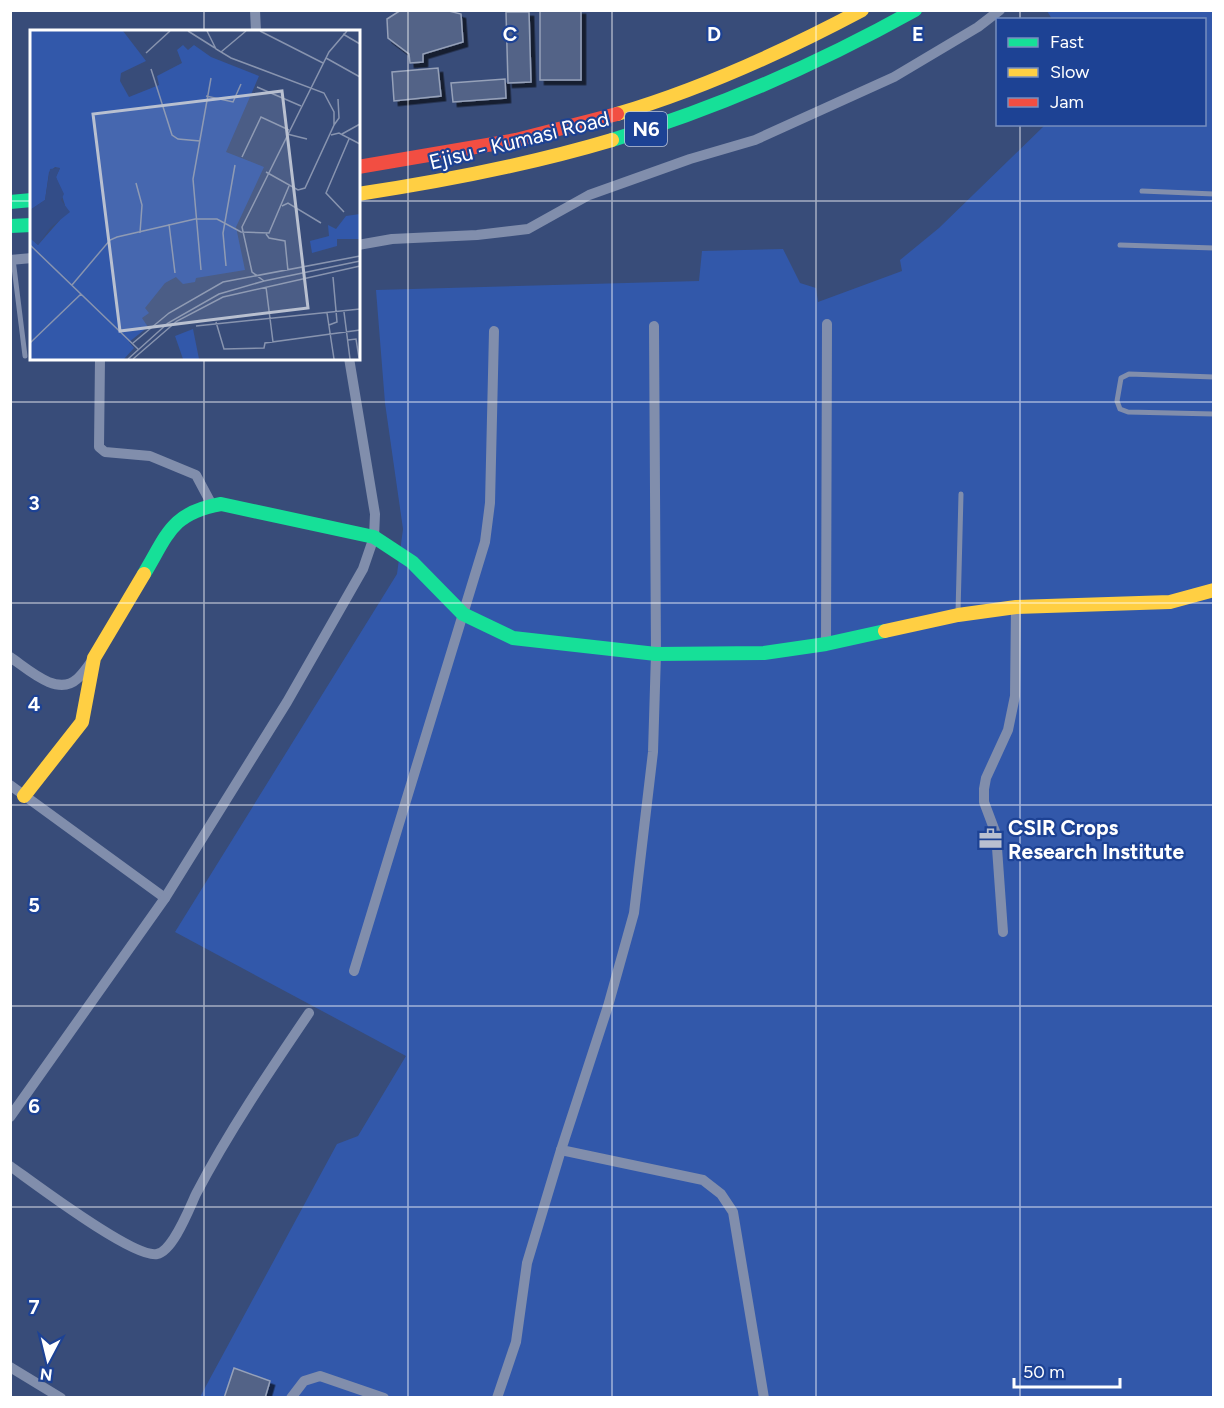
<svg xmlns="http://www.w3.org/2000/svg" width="1224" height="1408" font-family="Figtree,sans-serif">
  <defs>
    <filter id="shadow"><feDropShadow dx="4.5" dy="4.5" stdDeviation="0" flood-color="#0009"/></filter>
  </defs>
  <rect width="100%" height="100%" fill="#384c79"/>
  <polygon fill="#3258aa" points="1047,11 1213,11 1213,1397 200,1397 337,1144 358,1136 406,1056 175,932 397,574 403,529 385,403 376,290 699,281 702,251 783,249 800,283 816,288 818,302 902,271 900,260 939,228 1045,125 1204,124 1204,20 1052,19"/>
  <g fill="#526387" stroke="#96a1b9" stroke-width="1.5" filter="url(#shadow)">
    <polygon points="401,10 445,10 461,14 463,42 423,54 423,62 410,63 409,54 388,38 387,19"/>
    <rect x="540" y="10" width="41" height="70"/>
    <polygon points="506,12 529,12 531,82 508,83"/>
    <polygon points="438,68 441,96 394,101 392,72"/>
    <polygon points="505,79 506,98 453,102 451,83"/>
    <polygon points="234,1368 270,1381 265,1398 224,1398"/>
  </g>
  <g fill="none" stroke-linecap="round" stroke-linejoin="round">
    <g stroke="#818eac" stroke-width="5">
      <polyline points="1142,191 1214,194"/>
      <polyline points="1120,245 1214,248"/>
      <polyline points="13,259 25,356"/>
      <polyline points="1214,377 1129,374 1121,378 1117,401 1120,409 1128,412 1214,414"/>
      <polyline points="958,613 961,494"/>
    </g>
    <g stroke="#818eac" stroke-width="10">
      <polyline points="255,10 256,32"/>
      <polyline points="358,245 392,239 477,235 528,229 589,195 690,159 755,140 894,77 978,27 1000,10"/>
      <polyline points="10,260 32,258"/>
      <polyline points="100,358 99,447 105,452 150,456 196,475 212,505"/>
      <polyline points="826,644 827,324"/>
      <path d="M 10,657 C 28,669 57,697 77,679 C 83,674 87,667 92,661"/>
      <polyline points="10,785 165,898"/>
      <polyline points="1003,932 996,834 984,802 984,789 986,778 1008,730 1015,696 1016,607"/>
      <polyline points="354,971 485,542 490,503 494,331"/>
      <polyline points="10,1117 165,898 287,702 363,569 374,537 375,514 349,358"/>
      <polyline points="561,1150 703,1180 721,1194 733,1212 764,1398"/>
      <path d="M 10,1166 C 34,1183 134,1259 157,1254 C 173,1251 189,1209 196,1194 C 229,1131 269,1072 309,1013"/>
      <polyline points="10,1367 61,1398"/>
      <polyline points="291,1398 304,1381 320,1376 384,1398"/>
      <polyline points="497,1398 516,1342 527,1263 561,1150 608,1006 634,913 653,752 656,654 654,326"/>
    </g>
    <g stroke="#16e098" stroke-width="14">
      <path d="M 612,140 C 718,108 818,64 915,10"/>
      <polyline points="10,202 32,200"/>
      <polyline points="10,226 32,225"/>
      <path d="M 144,574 C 168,534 171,513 221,504 L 374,537 L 412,562 L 463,614 L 513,638 L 656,654 L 764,653 L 826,644 L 885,631"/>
    </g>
    <g stroke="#ffcf43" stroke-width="14">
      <path d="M 617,114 C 702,89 783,52 862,10"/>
      <path d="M 358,194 C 444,181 528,165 612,140"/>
      <polyline points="885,631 958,615 1016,607 1170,602 1214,590"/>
      <polyline points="24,796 82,722 94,658 144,574"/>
    </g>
    <polyline stroke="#f24e42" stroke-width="14" points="358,167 516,140 617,114"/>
  </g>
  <path fill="none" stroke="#fff" stroke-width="1.5" stroke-opacity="0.55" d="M 204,10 L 204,32M 408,10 L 408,1398M 612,10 L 612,1398M 816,10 L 816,1398M 1020,10 L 1020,20M 1020,124 L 1020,1398M 10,201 L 32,201M 358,201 L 1214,201M 204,358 L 204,1398M 10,402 L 1214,402M 10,603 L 1214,603M 10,805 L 1214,805M 10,1006 L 1214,1006M 10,1207 L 1214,1207"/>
  <defs>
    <symbol id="office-bare" viewBox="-9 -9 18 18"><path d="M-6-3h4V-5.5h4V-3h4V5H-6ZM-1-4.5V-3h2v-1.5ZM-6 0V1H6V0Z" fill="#b9c0d0" stroke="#1d4294" stroke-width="2.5" paint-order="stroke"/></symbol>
  </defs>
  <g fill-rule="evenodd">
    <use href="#office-bare" x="974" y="822" width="33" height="33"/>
  </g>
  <g text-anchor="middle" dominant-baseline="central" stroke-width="4.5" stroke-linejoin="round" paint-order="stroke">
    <rect fill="#1d4294" stroke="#bbc6df" stroke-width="1.5" x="625" y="112" width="42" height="34" rx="4.5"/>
    <g font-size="20" font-weight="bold" fill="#fff">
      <text x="646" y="129">N6</text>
    </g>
    <g font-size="21" fill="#fff" stroke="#1d4294">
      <text transform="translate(519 140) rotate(-14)">Ejisu - Kumasi Road</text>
    </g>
    <g font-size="21" font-weight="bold" fill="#fff" stroke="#1d4294" text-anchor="start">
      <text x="1008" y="827">CSIR Crops<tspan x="1008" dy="24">Research Institute</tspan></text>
    </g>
  </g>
  <g transform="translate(30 30)">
    <rect width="330" height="330" fill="#384c79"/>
    <path d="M 0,1 L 93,1 L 116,31 L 91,43 L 90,51 L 99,67 L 129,55 L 127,46 L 152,33 L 147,20 L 153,15 L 158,20 L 164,15 L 181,27 L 229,46 L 196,122 L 234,137 L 206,197 L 215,240 L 166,248 L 165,252 L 153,254 L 146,247 L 135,253 L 115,278 L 119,283 L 112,288 L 118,297 L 99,312 L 104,318 L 94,329 L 0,329 L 0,208 L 8,215 L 30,190 L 35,175 L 26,147 L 30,138 L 25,137 L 19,142 L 15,170 L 0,180 ZM 330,184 L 330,209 L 307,209 L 307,216 L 282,223 L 280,211 L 299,206 L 298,195 L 306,199 L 316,186 ZM 163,299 L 169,329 L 153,329 L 145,306 Z" fill="#3258aa"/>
    <path d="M 30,138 L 26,147 L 34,164 L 31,170 L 40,182 L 20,198 L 8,215 L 0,208 L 0,180 L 15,170 L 20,139 Z" fill="#334d88"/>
    <path fill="none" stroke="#8894af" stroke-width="1.5" d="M 158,1 L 185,18M 177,1 L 186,19 L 201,28 L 294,63 L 304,82 L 304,95 L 275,158 L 268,160 L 236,142M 230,1 L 293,33M 313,4 L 330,14M 191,22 L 216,1M 116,23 L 140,1M 296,28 L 330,47M 121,39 L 142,105 L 148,109 L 170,111M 227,57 L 271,76M 176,66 L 203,72 L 211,54M 304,95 L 309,88 L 308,69M 257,104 L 277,109M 312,104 L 330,94M 301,105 L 309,103 L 330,114M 212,127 L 231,87 L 259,100M 106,153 L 112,175 L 110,203M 252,176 L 258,173 L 291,193M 314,182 L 296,163 L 319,109M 139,194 L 145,243M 236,204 L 239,208 L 255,211 L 258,241M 0,215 L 108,319M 196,236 L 193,203 L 205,135M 171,240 L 163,149 L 181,48M 234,251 L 222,242 L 212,197 L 299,22 L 317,1M 42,255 L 80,210 L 87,207 L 165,189 L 187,189 L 211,202 L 239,203 L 259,156M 236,257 L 243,312M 314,282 L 320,329M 297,283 L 304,329M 186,292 L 194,319 L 234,318 L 235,313 L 330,300M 299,295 L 307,292 L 303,247M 166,296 L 330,279M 318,310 L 326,309 L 329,328M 0,313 L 51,264M 103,313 L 139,283 L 193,252 L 330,226M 98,329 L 138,293 L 189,264 L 234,251 L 330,231M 103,329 L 147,291 L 193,267 L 330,236"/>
    <path fill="#b9c0d0" fill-opacity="0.15" stroke="#b9c0d0" stroke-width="3" d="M 252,61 L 278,278 L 90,301 L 63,84 Z"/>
    <rect width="330" height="330" fill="none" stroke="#fff" stroke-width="3"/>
  </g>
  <g font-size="20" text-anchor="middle" font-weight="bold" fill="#fff" stroke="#1d4294" stroke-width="4.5" stroke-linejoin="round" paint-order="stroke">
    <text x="510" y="41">C</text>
    <text x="714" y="41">D</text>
    <text x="918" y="41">E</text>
    <text x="34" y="510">3</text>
    <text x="34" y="711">4</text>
    <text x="34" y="912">5</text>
    <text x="34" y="1113">6</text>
    <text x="34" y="1314">7</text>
  </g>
  <rect width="1224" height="1408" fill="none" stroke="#ffffff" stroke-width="24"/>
  <rect x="996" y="18" width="210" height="108" fill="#1d4294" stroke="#778ebf" stroke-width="1.5"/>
  <rect x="1008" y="38" width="30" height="9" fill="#16e098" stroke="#778ebf" stroke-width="1.5"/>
  <text x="1050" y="48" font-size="18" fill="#ffffff">Fast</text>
  <rect x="1008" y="68" width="30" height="9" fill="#ffcf43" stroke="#778ebf" stroke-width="1.5"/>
  <text x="1050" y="78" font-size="18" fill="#ffffff">Slow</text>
  <rect x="1008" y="98" width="30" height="9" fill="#f24e42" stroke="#778ebf" stroke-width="1.5"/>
  <text x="1050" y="108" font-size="18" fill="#ffffff">Jam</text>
  <g transform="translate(48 1360) rotate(187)" stroke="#1d4294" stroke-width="4.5" paint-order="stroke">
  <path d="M0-4.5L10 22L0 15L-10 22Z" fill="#ffffff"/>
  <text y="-9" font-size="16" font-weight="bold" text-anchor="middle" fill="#ffffff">N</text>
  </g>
  <path d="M1014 1378v9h106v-9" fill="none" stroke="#ffffff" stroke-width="3"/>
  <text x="1023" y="1378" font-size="18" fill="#ffffff" stroke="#1d4294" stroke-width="4.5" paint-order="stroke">50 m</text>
</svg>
